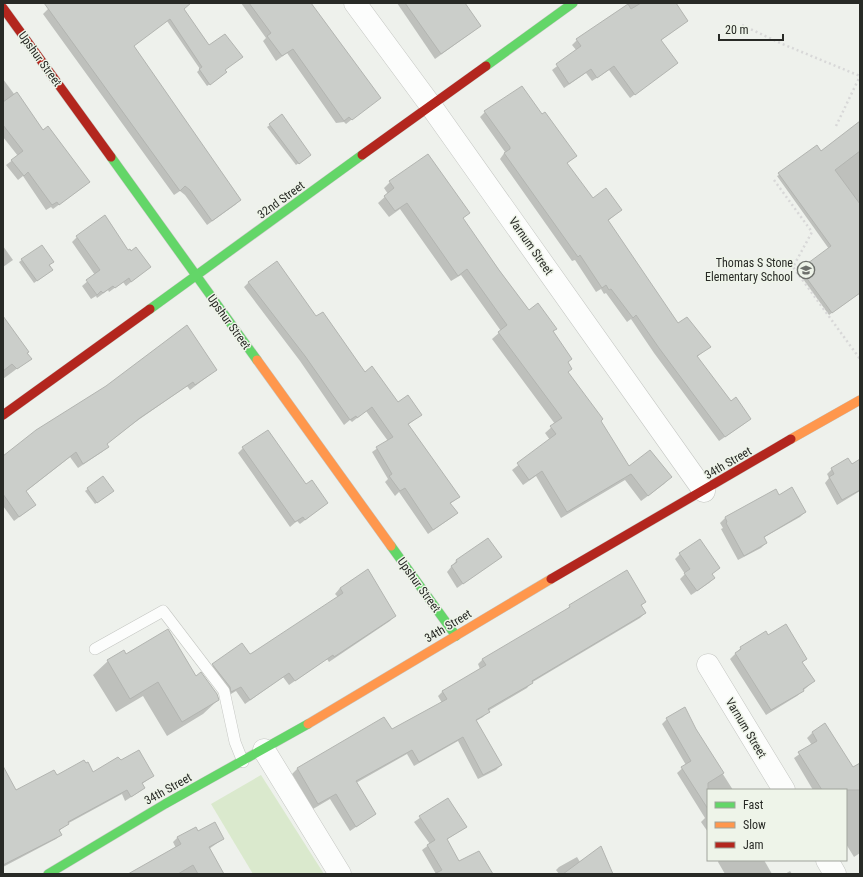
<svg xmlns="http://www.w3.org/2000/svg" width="863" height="877" font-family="'Roboto Condensed',sans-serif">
  <rect width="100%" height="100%" fill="#eef1ec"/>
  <polygon fill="#dae9cd" points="261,775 324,874 253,874 211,804"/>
  <g fill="#0003">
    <polygon points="45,3 107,3 133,47 240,200 235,205 207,225 185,195 180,191 174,195 43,14 49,8"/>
    <polygon points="140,3 179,3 224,71 223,75 207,86 197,72 200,69 167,21"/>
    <polygon points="241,3 310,3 375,101 346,124 344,122 336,123 287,53 276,61 263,41 266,38"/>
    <polygon points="397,3 463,3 475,30 435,59"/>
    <polygon points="630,3 675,3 687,21 660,41 676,63 630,98 609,70 592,81 586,73 564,88 552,70 577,51 572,45 577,40"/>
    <polygon points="3,79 83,187 53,209 51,207 46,210 23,176 18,180 6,165 18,156 3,137"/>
    <polygon points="485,112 542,115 576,156 566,164 593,199 621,210 608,221 678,325 709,347 697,357 731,402 749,419 744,424 719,441 654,353 631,319 627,322 606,293 604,294 601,289 596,292 575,260 572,261 500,159 505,152 480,117"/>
    <polygon points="270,125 307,157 296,165 267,127"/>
    <polygon points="860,126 860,293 829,315 798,272 829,249 777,176 821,153"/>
    <polygon points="390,182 469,213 462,219 529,311 556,329 552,332 571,359 567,363 567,373 600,421 628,468 670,477 664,484 641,501 625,480 561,518 536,476 523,485 512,470 550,440 545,433 555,424 492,339 501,331 461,275 451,281 400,209 389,217 378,203 388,194 384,188"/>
    <polygon points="77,237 128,251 150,267 126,286 123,282 109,292 108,290 97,298 96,296 91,299 82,286 95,275 72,242"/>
    <polygon points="3,246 13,260 3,267"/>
    <polygon points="42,246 52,270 34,283 19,262"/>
    <polygon points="249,282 316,318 364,374 398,403 421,414 408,425 459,497 450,504 456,513 451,518 428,534 399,492 395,496 385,482 388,479 372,452 388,441 366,411 352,422 350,420 344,425 300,361 244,287"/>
    <polygon points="3,317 30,359 3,379"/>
    <polygon points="216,370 190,390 187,386 134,423 106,444 107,447 102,452 78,468 70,457 25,492 35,505 14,521 3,506 3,458"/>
    <polygon points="243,448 306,486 327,503 300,524 297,521 290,527 238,453"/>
    <polygon points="860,460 860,491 837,505 825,483 829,478 827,474 832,469 851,465"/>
    <polygon points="103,478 110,493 95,504 85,491"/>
    <polygon points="775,490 779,496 805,512 800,517 763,538 766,543 761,548 738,560 721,529 723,528 720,523 725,518"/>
    <polygon points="488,539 501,557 457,588 447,572 456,561"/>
    <polygon points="680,554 719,568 711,575 714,578 709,583 691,595 680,579 685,574 675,559"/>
    <polygon points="367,571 395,615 390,621 329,662 327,659 289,685 283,677 245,704 236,691 226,697 208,670 213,665 250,655 338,597 335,594 340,588"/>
    <polygon points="645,602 641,606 645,613 640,618 531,683 527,688 488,711 483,717 476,721 501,765 496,770 478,779 458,741 414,766 407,754 356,783 375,814 350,831 330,799 313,809 292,774 297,769 384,718 391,730 442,703 438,696 443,691 480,669 478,664 483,659 565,611 570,606"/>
    <polygon points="768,636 806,659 802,663 814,681 797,696 766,715 730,659 741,648"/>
    <polygon points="126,656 196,677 218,700 203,714 167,736 143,696 116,712 93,675 108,661"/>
    <polygon points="667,719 695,730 733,790 708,790 708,832 701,822 705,818 677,773 686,765 662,724"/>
    <polygon points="812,733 852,769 860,764 860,853 854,857 846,844 846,790 813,790 794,758 812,745 807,738"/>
    <polygon points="121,762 153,776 142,784 144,788 139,792 125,801 122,794 67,824 59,831 61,835 56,839 3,867 3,799 56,777 93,773"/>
    <polygon points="447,799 466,827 446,840 458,863 491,874 436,874 422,850 430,844 414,822"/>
    <polygon points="178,837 223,839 209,849 221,874 131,874 176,848 173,842"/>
    <polygon points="577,857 580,862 596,874 559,874 556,870 559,867"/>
    <polygon points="719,860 764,860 772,874 725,874 718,862"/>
    <polygon points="790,871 792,874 785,874"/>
  </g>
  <g fill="#cbceca" stroke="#b3b5b1">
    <polygon points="44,3 191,3 184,9 209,45 225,34 243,57 225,70 227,72 210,85 199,69 202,67 170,19 134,46 241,200 212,221 190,190 185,186 180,191"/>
    <polygon points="249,3 311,3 381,98 352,120 349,117 344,121 293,49 282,56 267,36 271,33"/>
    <polygon points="405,3 465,3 481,26 441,54"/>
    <polygon points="641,3 676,3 688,21 661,40 678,63 635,95 614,66 597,78 591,69 569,84 556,64 581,46 576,39 628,4 631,9"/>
    <polygon points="522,86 542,114 545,112 577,156 567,163 593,198 606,188 622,210 608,220 678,323 687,317 711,347 697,356 731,401 736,397 751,419 725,437 659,348 636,315 633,318 611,289 609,290 606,285 602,288 580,255 578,257 504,153 510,149 510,147 484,111"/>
    <polygon points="17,92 43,130 48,126 90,182 59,205 57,202 52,205 28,172 24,176 11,160 23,151 3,125 3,102"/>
    <polygon points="282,114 311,155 299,164 269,124"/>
    <polygon points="860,121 860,151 835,170 860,204 860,293 832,313 800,269 831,246 778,173 817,145 821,151"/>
    <polygon points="428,154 470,213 463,218 499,270 529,310 538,303 557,329 553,331 572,359 568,362 572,369 568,372 603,419 601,421 629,466 650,450 672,477 648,496 631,474 567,512 542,471 529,480 517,463 556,434 550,426 562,418 498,332 507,325 467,269 458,276 407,203 395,211 384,196 394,188 389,181"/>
    <polygon points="105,215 128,250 130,249 131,251 136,247 151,267 131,282 129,278 115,288 113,286 103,293 101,291 97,295 86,280 100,270 76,236"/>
    <polygon points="42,245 54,262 49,265 53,270 37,281 21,259"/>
    <polygon points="277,261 316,316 323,312 365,372 372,366 398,402 408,395 422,415 408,424 460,497 450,503 458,513 433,530 405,488 400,491 389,476 392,474 376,447 393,437 372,407 357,418 356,416 350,420 305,356 248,282"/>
    <polygon points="3,316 29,352 27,353 32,359 17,369 12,364 3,371"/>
    <polygon points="187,325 217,370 195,385 193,382 140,418 107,444 109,447 83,464 76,452 26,491 36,505 19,517 3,494 3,456 36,430 106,386"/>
    <polygon points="268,430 306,484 312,480 328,503 305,520 303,517 295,522 242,447"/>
    <polygon points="848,458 852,464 860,459 860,490 842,500 829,477 834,474 831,468"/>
    <polygon points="103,476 114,491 97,503 87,488"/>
    <polygon points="792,487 806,512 764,537 767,543 744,556 726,523 727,522 725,517 776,489 779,495"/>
    <polygon points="488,538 502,557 463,584 451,566 457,562 456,560"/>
    <polygon points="700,539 720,568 712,574 715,578 697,591 684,573 690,569 679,553"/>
    <polygon points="368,569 396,616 334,657 333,655 295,681 289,673 250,700 241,687 231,692 230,687 212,664 242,643 250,654 252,653 343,593 340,588"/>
    <polygon points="627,570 646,602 641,605 646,613 532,681 533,683 488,709 490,712 476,720 502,765 483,775 463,737 419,762 412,750 356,781 376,814 356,827 336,794 318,804 297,768 384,717 392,729 447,699 442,691 486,665 482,659 570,607 569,605"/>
    <polygon points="786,624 807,659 802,662 815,681 803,689 804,691 771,710 735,653 741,649 740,647 766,631 768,635"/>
    <polygon points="168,629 196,676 201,672 217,694 219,700 182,722 158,682 130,699 107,660 124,650 126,654"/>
    <polygon points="685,707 696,729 724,773 708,783 708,809 681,767 691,761 666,718"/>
    <polygon points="825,723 853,767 860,763 860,790 822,790 798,752 817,741 812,732"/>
    <polygon points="139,750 154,776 142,783 145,788 131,797 127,790 68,822 69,824 59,830 62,835 3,865 3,766 16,790 54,770 57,775 84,760 86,763 88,762 93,772 118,757 121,760"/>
    <polygon points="448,798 467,827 447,839 459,861 479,851 493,874 434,874 442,870 427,845 435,840 419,816"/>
    <polygon points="215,822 224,839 209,847 224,874 198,874 193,865 178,874 128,874 181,844 177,837 196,827 198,831"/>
    <polygon points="601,846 613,874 563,874"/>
  </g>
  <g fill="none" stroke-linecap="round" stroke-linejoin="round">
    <defs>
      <polyline id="lane" points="95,649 163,611 224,691 235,742 243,762"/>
      <g id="street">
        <polyline points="355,3 431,106 704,491"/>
        <polyline points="708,665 784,790"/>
        <polyline points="264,750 340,874"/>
        <polyline points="827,860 835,874"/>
      </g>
      <g id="fast">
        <polyline points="486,66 573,3"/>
        <polyline points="111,157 257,360"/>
        <polyline points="150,309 362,155"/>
        <polyline points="391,546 456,636"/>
        <polyline points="48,874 165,804 308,724"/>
      </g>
      <g id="slow">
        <polyline points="257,360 391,546"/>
        <polyline points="791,439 860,400"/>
        <polyline points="308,724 551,579"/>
      </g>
      <g id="jam">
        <polyline points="3,8 111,157"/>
        <polyline points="362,155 486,66"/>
        <polyline points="3,415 150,309"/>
        <polyline points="551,579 791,439"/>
      </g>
    </defs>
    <use href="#lane" stroke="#c4c6c2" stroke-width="12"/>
    <use href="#street" stroke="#c4c6c2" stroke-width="23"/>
    <use href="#fast" stroke="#c4c6c2" stroke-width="10"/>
    <use href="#slow" stroke="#c4c6c2" stroke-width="10"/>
    <use href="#jam" stroke="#c4c6c2" stroke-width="10"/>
    <g stroke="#d8d8d8" stroke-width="2.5" stroke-dasharray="2 3" stroke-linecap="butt">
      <polyline points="742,25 780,43 860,76"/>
      <polyline points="836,126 860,76"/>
      <polyline points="774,180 812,232 793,267 860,359"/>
    </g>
    <use href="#lane" stroke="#fcfdfc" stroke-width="11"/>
    <use href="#street" stroke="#fcfdfc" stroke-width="22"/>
    <use href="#fast" stroke="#63d668" stroke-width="9"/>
    <use href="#slow" stroke="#ff974d" stroke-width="9"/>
    <use href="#jam" stroke="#b3261e" stroke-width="9"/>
  </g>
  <defs>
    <symbol id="school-ring" viewBox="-11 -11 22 22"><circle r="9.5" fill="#eef4e9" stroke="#6d706b" stroke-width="1.5"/><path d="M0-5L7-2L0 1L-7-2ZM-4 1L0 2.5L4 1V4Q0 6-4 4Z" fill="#6d706b"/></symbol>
  </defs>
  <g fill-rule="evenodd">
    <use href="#school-ring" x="796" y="260" width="20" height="20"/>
  </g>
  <g text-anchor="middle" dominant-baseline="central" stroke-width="3" stroke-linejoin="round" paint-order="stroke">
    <g font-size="12" fill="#282a26" stroke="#eef4e9">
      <text transform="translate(40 59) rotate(54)">Upshur Street</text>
      <text transform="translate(281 200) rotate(-36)">32nd Street</text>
      <text transform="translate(531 246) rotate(55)">Varnum Street</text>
      <text transform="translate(229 322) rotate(54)">Upshur Street</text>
      <text transform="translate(728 463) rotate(-30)">34th Street</text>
      <text transform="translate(419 585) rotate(54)">Upshur Street</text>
      <text transform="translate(448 626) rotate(-31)">34th Street</text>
      <text transform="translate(746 728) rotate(59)">Varnum Street</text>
      <text transform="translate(168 789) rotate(-29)">34th Street</text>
    </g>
    <g font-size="12" fill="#282a26" stroke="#eef4e9" text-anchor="end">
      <text x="793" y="263">Thomas S Stone<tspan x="793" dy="14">Elementary School</tspan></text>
    </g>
  </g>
  <rect width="863" height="877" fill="none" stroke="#282a26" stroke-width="8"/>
  <rect x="707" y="789" width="140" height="72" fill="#eef4e9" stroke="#9fa39b"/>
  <rect x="715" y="802" width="20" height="6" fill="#63d668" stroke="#9fa39b"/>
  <text x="743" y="809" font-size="12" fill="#282a26">Fast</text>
  <rect x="715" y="822" width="20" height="6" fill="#ff974d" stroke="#9fa39b"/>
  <text x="743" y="829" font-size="12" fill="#282a26">Slow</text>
  <rect x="715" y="842" width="20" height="6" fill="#b3261e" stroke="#9fa39b"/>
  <text x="743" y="849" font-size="12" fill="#282a26">Jam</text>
  <path d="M719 34v6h64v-6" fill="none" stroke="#282a26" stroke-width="2"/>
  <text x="725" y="34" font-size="12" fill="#282a26" stroke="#eef4e9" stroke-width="3" paint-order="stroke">20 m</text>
</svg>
